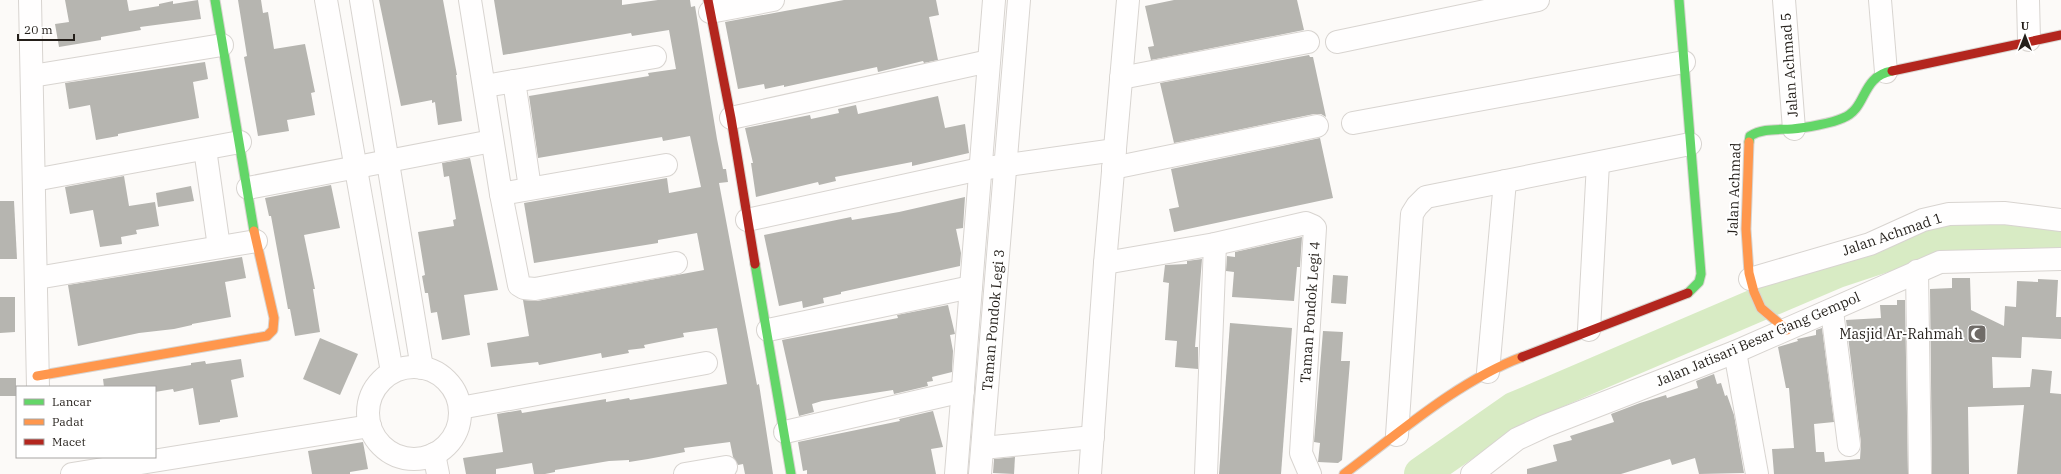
<svg xmlns="http://www.w3.org/2000/svg" width="2061" height="474" font-family="'IBM Plex Serif',serif">
  <rect width="100%" height="100%" fill="#fcfaf8"/>
  <g fill="none" stroke-linecap="round" stroke-linejoin="round">
    <polyline stroke="#d8ebc4" stroke-width="34" points="1421,474 1514,409 1837,271 1943,236 2061,238"/>
  </g>
  <g fill="#b6b5b0">
    <polygon points="65,0 127,0 129,11 159,6 159,4 173,1 173,4 198,0 201,19 140,27 141,30 101,37 101,40 59,47 55,24 69,22"/>
    <polygon points="238,0 261,0 263,13 268,12 274,49 305,44 315,92 311,93 315,115 287,120 289,131 258,136 244,57 247,56"/>
    <polygon points="379,0 443,0 457,75 456,75 462,121 438,125 435,102 432,103 432,100 401,106"/>
    <polygon points="494,0 622,0 622,5 658,0 690,0 691,7 695,6 717,139 723,169 726,169 728,182 719,183 743,311 757,385 759,384 773,474 745,474 743,464 738,465 733,457 730,442 684,448 685,452 648,459 629,462 629,460 609,461 555,470 555,472 545,474 534,474 532,463 496,469 496,474 466,474 463,458 503,452 497,414 521,410 522,413 606,399 606,402 629,398 630,400 727,384 717,328 683,333 684,337 644,345 645,348 628,350 629,353 602,358 601,353 539,365 538,362 491,367 487,343 529,336 523,300 537,301 704,270 697,233 658,240 658,243 534,263 524,203 667,178 669,193 701,187 690,136 663,141 662,137 538,158 529,96 649,76 648,73 676,69 669,30 632,36 631,33 503,55"/>
    <polygon points="844,0 936,0 939,15 929,17 938,60 924,63 923,61 878,72 877,67 784,87 784,85 765,89 764,84 738,89 725,22"/>
    <polygon points="1174,0 1297,0 1304,30 1151,60 1148,47 1154,46 1145,6"/>
    <polygon points="1309,55 1310,57 1313,57 1326,117 1321,114 1314,114 1174,143 1160,83"/>
    <polygon points="205,62 208,79 193,82 199,118 118,134 118,136 96,140 90,105 69,109 65,83"/>
    <polygon points="938,96 945,128 965,124 969,153 912,166 912,162 835,177 836,181 819,185 818,182 756,197 751,163 753,163 745,128 810,115 811,119 839,113 838,109 856,105 858,114"/>
    <polygon points="1320,138 1333,198 1174,232 1169,209 1179,207 1171,169"/>
    <polygon points="470,158 498,290 464,295 470,335 442,340 437,312 431,313 428,293 425,293 422,276 425,275 418,232 454,226 453,220 456,219 449,176 444,177 442,163"/>
    <polygon points="124,176 129,206 155,202 159,226 136,230 137,234 121,237 122,244 100,247 93,210 70,214 65,187"/>
    <polygon points="331,185 340,228 304,235 315,289 313,289 320,332 295,336 290,309 288,309 271,216 269,216 265,198"/>
    <polygon points="191,186 194,201 158,207 156,193"/>
    <polygon points="965,197 963,228 956,229 961,253 960,266 841,292 841,294 823,298 824,303 803,308 802,301 779,306 764,235 851,217 852,220 899,212"/>
    <polygon points="0,201 14,201 17,259 0,259"/>
    <polygon points="1302,237 1300,267 1297,267 1294,301 1232,297 1234,272 1226,271 1227,256 1235,257 1235,252"/>
    <polygon points="242,257 246,278 225,282 231,317 192,324 192,325 174,329 139,333 78,346 68,285"/>
    <polygon points="1202,259 1195,347 1198,347 1198,369 1175,367 1177,341 1165,340 1169,283 1163,282 1165,265 1187,264 1187,261"/>
    <polygon points="1333,275 1348,276 1346,304 1331,303"/>
    <polygon points="1952,278 1970,278 1971,310 2004,326 2005,306 2016,307 2017,281 2038,282 2038,279 2058,280 2056,317 2061,317 2061,339 2022,337 2021,358 1992,357 1993,388 2030,387 2032,369 2052,371 2050,393 2061,394 2061,474 2017,474 2024,405 1968,407 1969,474 1932,474 1930,289 1952,288"/>
    <polygon points="0,297 15,297 15,332 0,333"/>
    <polygon points="1897,300 1905,300 1908,474 1774,474 1772,449 1794,448 1789,388 1786,388 1778,347 1798,341 1797,339 1816,335 1816,330 1822,328 1834,422 1814,424 1816,452 1824,452 1825,462 1860,459 1861,443 1846,320 1881,318 1880,305 1897,305"/>
    <polygon points="948,305 955,334 950,335 953,351 952,372 932,377 933,381 927,382 928,386 894,394 893,390 822,401 812,404 814,412 799,416 782,340 898,318 897,315"/>
    <polygon points="1230,323 1292,328 1281,474 1219,474"/>
    <polygon points="1323,331 1343,332 1341,361 1350,361 1342,460 1338,463 1318,462 1320,443 1314,442"/>
    <polygon points="320,338 358,354 340,395 303,379"/>
    <polygon points="241,359 244,377 231,380 238,417 220,420 220,422 199,425 193,388 174,392 173,389 155,392 155,387 104,387 103,379 191,365 191,363 205,361 206,364"/>
    <polygon points="1714,374 1717,384 1721,383 1725,396 1727,395 1734,415 1744,473 1699,474 1695,458 1672,465 1670,459 1621,474 1527,474 1527,469 1557,461 1553,445 1572,440 1570,436 1614,422 1611,414 1640,403 1666,395 1667,398 1698,388 1696,381"/>
    <rect x="0" y="378" width="16" height="18"/>
    <polygon points="933,411 943,447 931,449 936,474 807,474 807,470 803,471 798,442 900,421 899,419"/>
    <polygon points="363,442 368,469 350,472 350,474 312,474 308,451"/>
    <polygon points="1015,457 1014,474 993,473 994,459"/>
  </g>
  <g fill="none" stroke-linecap="round" stroke-linejoin="round">
    <defs>
      <g id="street">
        <polyline points="30,0 38,387"/>
        <polyline points="326,0 392,372"/>
        <polyline points="361,0 422,368"/>
        <polyline points="470,0 501,194 519,285 524,288 535,289 676,263"/>
        <polyline points="1784,0 1794,129"/>
        <polyline points="1880,0 1886,72"/>
        <polyline points="2028,0 2029,40"/>
        <polyline points="710,12 773,0"/>
        <polyline points="1337,42 1538,0"/>
        <polyline points="32,76 222,45"/>
        <polyline points="1121,78 1308,42"/>
        <polyline points="514,81 530,188"/>
        <polyline points="485,86 655,57"/>
        <polyline points="731,118 989,61"/>
        <polyline points="1353,123 1684,62"/>
        <polyline points="205,149 219,247"/>
        <polyline points="1113,168 1317,126"/>
        <polyline points="34,180 240,142"/>
        <polyline points="248,188 492,141"/>
        <polyline points="501,194 666,165"/>
        <polyline points="747,220 980,169 1115,150"/>
        <polyline points="1105,263 1215,244 1306,223 1313,226 1315,228 1301,453 1310,474"/>
        <polyline points="1917,271 1920,474"/>
        <polyline points="37,278 256,241"/>
        <polyline points="1750,279 1870,244 1923,220 1949,214 2004,213 2061,220"/>
        <polyline points="1832,311 1849,445"/>
        <polyline points="768,330 971,287"/>
        <polyline points="1589,330 1598,163"/>
        <polyline points="1735,352 1757,474"/>
        <circle cx="414" cy="413" r="46"/>
        <polyline points="1488,372 1505,181"/>
        <polyline points="460,408 706,363"/>
        <polyline points="785,432 963,391"/>
        <polyline points="1397,435 1412,214 1417,206 1426,197 1690,144"/>
        <polyline points="983,448 1093,437"/>
        <polyline points="434,454 438,474"/>
        <polyline points="72,474 370,426"/>
        <polyline points="685,474 726,467"/>
        <polyline points="956,474 994,0"/>
        <polyline points="980,474 1019,0"/>
        <polyline points="1090,474 1105,263 1128,0"/>
        <polyline points="1206,474 1215,244"/>
        <polyline points="1472,474 1517,439 1545,426 1735,352 1940,262 2061,259"/>
      </g>
      <g id="fast">
        <polyline points="215,0 254,231"/>
        <polyline points="1679,0 1701,274 1699,282 1688,293"/>
        <path d="M 1749,142 L 1750,136 C 1763,128 1777,130 1792,129 C 1804,128 1833,123 1843,118 C 1868,108 1860,77 1892,71"/>
        <polyline points="755,264 791,474"/>
      </g>
      <g id="slow">
        <polyline points="1749,142 1746,229 1749,273 1754,292 1761,308 1787,330"/>
        <polyline points="37,376 267,336 273,330 274,318 254,231"/>
        <path d="M 1344,474 C 1399,433 1458,381 1522,357"/>
      </g>
      <g id="jam">
        <polyline points="708,0 731,118 755,264"/>
        <polyline points="1892,71 2061,35"/>
        <polyline points="1522,357 1688,293"/>
      </g>
    </defs>
    <use href="#street" stroke="#d8d4d0" stroke-width="24"/>
    <use href="#fast" stroke="#d8d4d0" stroke-width="11"/>
    <use href="#slow" stroke="#d8d4d0" stroke-width="11"/>
    <use href="#jam" stroke="#d8d4d0" stroke-width="11"/>
    <use href="#street" stroke="#fffefe" stroke-width="22"/>
    <use href="#fast" stroke="#63d668" stroke-width="9"/>
    <use href="#slow" stroke="#ff974d" stroke-width="9"/>
    <use href="#jam" stroke="#b3261e" stroke-width="9"/>
  </g>
  <defs>
    <symbol id="mosque-square" viewBox="-11 -11 22 22"><rect x="-9" y="-9" width="18" height="18" rx="4" fill="#706c68" stroke="#fff"/><path d="M3.5-4.9A6 6 0 1 0 3.5 4.9A5 5 0 1 1 3.5-4.9Z" fill="#fff"/></symbol>
  </defs>
  <g fill-rule="evenodd">
    <use href="#mosque-square" x="1966" y="323" width="22" height="22"/>
  </g>
  <g text-anchor="middle" dominant-baseline="central" stroke-width="4" stroke-linejoin="round" paint-order="stroke">
    <g font-size="14" fill="#241f1a" stroke="#fff">
      <text transform="translate(1789 65) rotate(-94)">Jalan Achmad 5</text>
      <text transform="translate(1734 189) rotate(-88)">Jalan Achmad</text>
      <text transform="translate(1892 234) rotate(-19)">Jalan Achmad 1</text>
      <text transform="translate(1310 312) rotate(-86)">Taman Pondok Legi 4</text>
      <text transform="translate(993 320) rotate(-85)">Taman Pondok Legi 3</text>
      <text transform="translate(1758 339) rotate(-23)">Jalan Jatisari Besar Gang Gempol</text>
    </g>
    <g font-size="14" fill="#241f1a" stroke="#fff" text-anchor="end">
      <text x="1963" y="334">Masjid Ar-Rahmah</text>
    </g>
  </g>
  <rect x="16" y="386" width="140" height="72" fill="#ffffff" stroke="#a7a5a3"/>
  <rect x="24" y="399" width="20" height="6" fill="#63d668" stroke="#a7a5a3"/>
  <text x="52" y="406" font-size="12" fill="#241f1a">Lancar</text>
  <rect x="24" y="419" width="20" height="6" fill="#ff974d" stroke="#a7a5a3"/>
  <text x="52" y="426" font-size="12" fill="#241f1a">Padat</text>
  <rect x="24" y="439" width="20" height="6" fill="#b3261e" stroke="#a7a5a3"/>
  <text x="52" y="446" font-size="12" fill="#241f1a">Macet</text>
  <g transform="translate(2025 36)" stroke="#ffffff" stroke-width="3" paint-order="stroke">
  <path d="M0-3L7 15L0 10L-7 15Z" fill="#241f1a"/>
  <text y="-6" font-size="11" font-weight="bold" text-anchor="middle" fill="#241f1a">U</text>
  </g>
  <path d="M18 34v6h56v-6" fill="none" stroke="#241f1a" stroke-width="2"/>
  <text x="24" y="34" font-size="12" fill="#241f1a" stroke="#ffffff" stroke-width="3" paint-order="stroke">20 m</text>
</svg>
